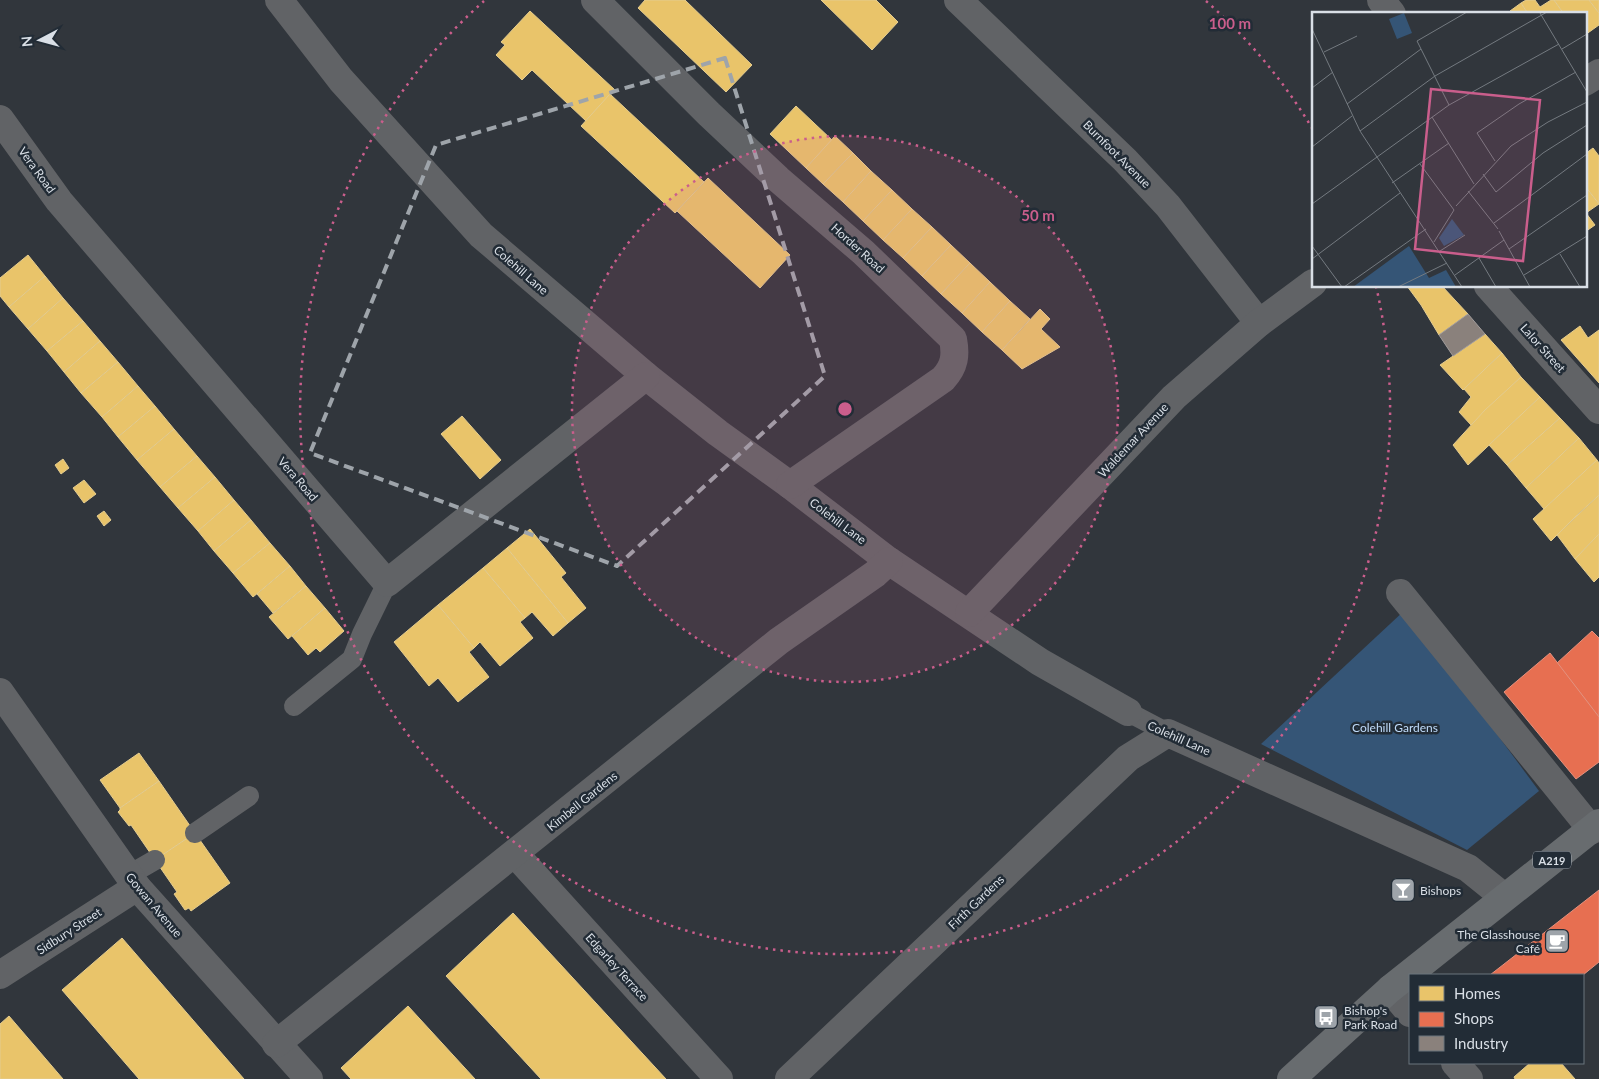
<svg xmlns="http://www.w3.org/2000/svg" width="1599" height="1079" font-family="Lato,sans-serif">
  <rect width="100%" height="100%" fill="#31363c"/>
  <polygon fill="#355576" points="1405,610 1539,791 1467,850 1261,744"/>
  <g fill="#e9c46a" stroke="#e4cc8f">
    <polygon points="645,0 685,0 752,65 726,92 638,8"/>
    <polygon points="821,0 876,0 898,22 872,50"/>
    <polygon points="1526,0 1535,0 1540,7 1551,0 1554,0 1564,14 1528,14 1521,3"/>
    <polygon points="1554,0 1589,0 1599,13 1599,25 1585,35 1585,14 1564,14"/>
    <polygon points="1589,0 1599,0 1599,13"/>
    <polygon points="1521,3 1528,14 1512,14 1510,11"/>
    <polygon points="530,11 615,90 586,121 532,70 522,80 496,55 505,45 501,42"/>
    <polygon points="610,94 704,182 675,213 581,126"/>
    <polygon points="796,106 832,140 806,168 770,134"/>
    <polygon points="835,136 853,153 823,184 806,168"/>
    <polygon points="1593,148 1599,156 1599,204 1585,186 1585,154"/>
    <polygon points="853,153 871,171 843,202 823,184"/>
    <polygon points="871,171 892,190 863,221 843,202"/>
    <polygon points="708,178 790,255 760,288 677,211"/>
    <polygon points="1585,186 1599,204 1586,213 1595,225 1585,232"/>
    <polygon points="892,190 912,209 883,240 863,221"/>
    <polygon points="912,209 932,227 903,258 883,240"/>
    <polygon points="932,227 951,245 922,276 903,258"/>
    <polygon points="951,245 970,263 941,294 922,276"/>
    <polygon points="28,255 45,276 9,307 0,296 0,278"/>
    <polygon points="970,263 990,282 962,313 941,294"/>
    <polygon points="45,276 63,298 28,329 9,307"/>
    <polygon points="990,282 1010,301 982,332 962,313"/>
    <polygon points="1407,286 1442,286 1468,314 1439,335 1421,305"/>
    <polygon points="63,298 83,321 47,351 28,329"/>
    <polygon points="1010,301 1030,319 1002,350 982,332"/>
    <polygon points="1040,309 1050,319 1041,329 1060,347 1022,369 1002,350"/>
    <polygon points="83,321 100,341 64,372 47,351"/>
    <polygon points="1580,326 1588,338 1599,330 1599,383 1561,340"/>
    <polygon points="1485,334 1502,353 1463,390 1440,365"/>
    <polygon points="100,341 118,362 81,393 64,372"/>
    <polygon points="1502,353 1521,377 1471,425 1459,412 1471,397 1464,389"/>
    <polygon points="118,362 138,386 102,417 81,393"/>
    <polygon points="1521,377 1540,397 1468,465 1453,445 1485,410"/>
    <polygon points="138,386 155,406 118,437 102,417"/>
    <polygon points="1540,397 1560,418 1507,465 1489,445"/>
    <polygon points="155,406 174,429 137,460 118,437"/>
    <polygon points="462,416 501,460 480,479 441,434"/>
    <polygon points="1560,418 1579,438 1526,488 1507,465"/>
    <polygon points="174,429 197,456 160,487 137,460"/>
    <polygon points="1579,438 1597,460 1544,509 1526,488"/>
    <polygon points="197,456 215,477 178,508 160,487"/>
    <polygon points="63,459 69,468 61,474 55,465"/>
    <polygon points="1597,460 1599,463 1599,495 1576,516 1551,541 1533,519"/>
    <polygon points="215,477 234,500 198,531 178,508"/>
    <polygon points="84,480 96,494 84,503 73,488"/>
    <polygon points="1599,495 1599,534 1575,559 1557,535"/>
    <polygon points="234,500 251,520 214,551 198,531"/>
    <polygon points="104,511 111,520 104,526 97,516"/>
    <polygon points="251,520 270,543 233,573 214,551"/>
    <polygon points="530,529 566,573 561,577 586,608 568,623 507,548"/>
    <polygon points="1599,534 1599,577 1594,582 1575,559"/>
    <polygon points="270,543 290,566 253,597 233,573"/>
    <polygon points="507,548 568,623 553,636 532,612 525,618 483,568"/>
    <polygon points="290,566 306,586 273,613 257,594"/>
    <polygon points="483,568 525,618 520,622 533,638 500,666 480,642 474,648 438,605"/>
    <polygon points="306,586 325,608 288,639 269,617"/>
    <polygon points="438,605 474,648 469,652 489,677 458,702 438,678 429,686 394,642"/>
    <polygon points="325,608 344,631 320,652 316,648 308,655 292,636"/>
    <polygon points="139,753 159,781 120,808 100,780"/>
    <polygon points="159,781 195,833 155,860 131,825 129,826 118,812 120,810 120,808"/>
    <polygon points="195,833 230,883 191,911 189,908 185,910 174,894 177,892 155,860"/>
    <polygon points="513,913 666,1079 541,1079 446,976"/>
    <polygon points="122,938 244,1079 139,1079 62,990"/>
    <polygon points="408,1006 475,1079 351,1079 341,1068"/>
    <polygon points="9,1016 63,1079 0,1079 0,1024"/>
    <polygon points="1530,1063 1561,1063 1575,1079 1515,1079 1514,1077"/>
  </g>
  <g fill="#e76f51" stroke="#e3917e">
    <polygon points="1592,631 1599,638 1599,717 1557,663"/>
    <polygon points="1550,653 1599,717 1599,762 1576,779 1504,692"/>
    <polygon points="1599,890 1599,962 1583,975 1490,975"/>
  </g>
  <polygon fill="#8a817c" stroke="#a29d9c" points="1468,314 1485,334 1453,356 1439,335"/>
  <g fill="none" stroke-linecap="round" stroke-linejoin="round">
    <g stroke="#616366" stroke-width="20">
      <polyline points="294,706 352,659 362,634 387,583"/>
      <polyline points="1128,712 1168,733"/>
      <polyline points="195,833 249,796"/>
      <polyline points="129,875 155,860"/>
    </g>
    <g stroke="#616366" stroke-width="28">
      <polyline points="279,0 341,80 481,235 646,376 718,433 790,485 889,561 1040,662 1128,712"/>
      <path d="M 595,0 L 709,114 L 778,179 L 863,252 L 953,339 C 956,355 955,366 943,379 L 790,485"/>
      <polyline points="958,0 1125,160 1168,206 1259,323"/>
      <polyline points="1381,0 1392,14"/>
      <polyline points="1585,82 1599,73"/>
      <polyline points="0,119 59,201 387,583 646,376"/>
      <polyline points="1488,286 1599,410"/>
      <polyline points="1400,593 1592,830"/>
      <polyline points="969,613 1174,397 1259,323 1313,283"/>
      <polyline points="0,692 137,887 309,1079"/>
      <polyline points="515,854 719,1079"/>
      <polyline points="0,975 137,887"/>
      <polyline points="1390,989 1410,1013"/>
      <polyline points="276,1044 779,641 875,574 889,561"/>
      <polyline points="1455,1063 1469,1079"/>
      <polyline points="789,1079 1128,758 1168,733 1468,868 1504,897"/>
    </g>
    <polyline stroke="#686c6f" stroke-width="28" points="1291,1079 1390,989 1599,823"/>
  </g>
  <path fill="none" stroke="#9ea4aa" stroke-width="4" stroke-dasharray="10 6" stroke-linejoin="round" d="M 725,58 L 825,376 L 617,566 L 310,453 L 436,145 Z"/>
  <circle cx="845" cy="409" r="273" fill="#ca5e8c" fill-opacity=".12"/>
  <g fill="none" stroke="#ca5e8c" stroke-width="2.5" stroke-dasharray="2.5 5">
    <circle cx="845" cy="409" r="273"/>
    <path d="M1206 1A545 545 0 0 1 1312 128M1376 286A545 545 0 1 1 484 1"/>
  </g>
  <defs>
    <symbol id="bar-square" viewBox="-11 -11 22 22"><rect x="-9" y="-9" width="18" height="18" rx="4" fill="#9ea4aa" stroke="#222c36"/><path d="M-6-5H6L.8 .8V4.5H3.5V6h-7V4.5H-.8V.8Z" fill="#fff"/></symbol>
    <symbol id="cafe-square" viewBox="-11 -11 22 22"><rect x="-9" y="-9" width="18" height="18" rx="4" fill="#9ea4aa" stroke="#222c36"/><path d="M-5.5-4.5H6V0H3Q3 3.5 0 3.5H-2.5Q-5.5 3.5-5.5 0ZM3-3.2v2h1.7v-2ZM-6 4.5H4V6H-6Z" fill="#fff"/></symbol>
    <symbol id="bus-square" viewBox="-11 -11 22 22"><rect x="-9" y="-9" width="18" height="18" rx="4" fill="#9ea4aa" stroke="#222c36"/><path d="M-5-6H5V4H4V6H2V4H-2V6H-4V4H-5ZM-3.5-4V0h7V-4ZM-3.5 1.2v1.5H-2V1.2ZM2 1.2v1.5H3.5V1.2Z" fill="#fff"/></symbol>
  </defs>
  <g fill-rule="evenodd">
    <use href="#bar-square" x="1389" y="876" width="28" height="28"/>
    <use href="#cafe-square" x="1543" y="927" width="28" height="28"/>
    <use href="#bus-square" x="1312" y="1003" width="28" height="28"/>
  </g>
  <g text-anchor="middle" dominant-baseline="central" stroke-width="5" stroke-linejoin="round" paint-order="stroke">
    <rect fill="#222c36" stroke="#a2a9b1" stroke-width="1" x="1533" y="851.5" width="38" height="17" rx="4"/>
    <g font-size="11" font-weight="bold" fill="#d9dfe6">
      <text x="1552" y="860">A219</text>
    </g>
    <g font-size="12" fill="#d9dfe6" stroke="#222c36">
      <text transform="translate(1117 154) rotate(45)">Burnfoot Avenue</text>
      <text transform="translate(37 170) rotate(54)">Vera Road</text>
      <text transform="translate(858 248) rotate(42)">Horder Road</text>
      <text transform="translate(521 270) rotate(41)">Colehill Lane</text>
      <text transform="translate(1543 348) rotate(48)">Lalor Street</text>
      <text transform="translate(1133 440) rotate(-47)">Waldemar Avenue</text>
      <text transform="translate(298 479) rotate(49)">Vera Road</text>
      <text transform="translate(838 521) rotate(37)">Colehill Lane</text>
      <text transform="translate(1179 738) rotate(24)">Colehill Lane</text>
      <text transform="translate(582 801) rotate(-39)">Kimbell Gardens</text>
      <text transform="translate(976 902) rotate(-44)">Firth Gardens</text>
      <text transform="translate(154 905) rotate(50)">Gowan Avenue</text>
      <text transform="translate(69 931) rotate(-33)">Sidbury Street</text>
      <text transform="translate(617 967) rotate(48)">Edgarley Terrace</text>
    </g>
    <g font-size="12" fill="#c0dcfb" stroke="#222c36">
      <text x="1395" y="727">Colehill Gardens</text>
    </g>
    <g font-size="12" fill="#d9dfe6" stroke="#222c36" text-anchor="start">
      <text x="1420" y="890">Bishops</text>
      <text x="1540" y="934" text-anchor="end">The Glasshouse<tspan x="1540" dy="14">Café</tspan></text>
      <text x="1344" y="1010">Bishop's<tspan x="1344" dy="14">Park Road</tspan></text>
    </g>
  </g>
  <g transform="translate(1312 12)">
    <rect width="275" height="275" fill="#31363c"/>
    <path d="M 92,1 L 100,21 L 85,27 L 77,7 ZM 140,207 L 152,223 L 132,234 L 127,226 ZM 97,234 L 117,266 L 134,258 L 144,275 L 41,275 Z" fill="#355576"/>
    <path fill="none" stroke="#747a80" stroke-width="1" d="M 228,1 L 275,80M 0,17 L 48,119 L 150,275M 250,37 L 275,22M 12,40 L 45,24M 0,76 L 21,60M 35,92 L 109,37M 137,93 L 105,29 L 155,0M 120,105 L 162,172M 48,119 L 123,64 L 235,0M 0,135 L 40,104M 183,149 L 165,121 L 207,92 L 264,60M 108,152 L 142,198 L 122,230M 171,162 L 184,180 L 231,141 L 275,113M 80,171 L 137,131M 156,179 L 186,217M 0,192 L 137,93 L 247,32M 144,194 L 199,134 L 236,110 L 275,90M 182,211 L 275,142M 187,219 L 218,275M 0,234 L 30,275M 197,237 L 275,183M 128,239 L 153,223M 248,242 L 268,275M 167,246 L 184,275M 0,247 L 88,181M 143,263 L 192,228M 212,263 L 275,224M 32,275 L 114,217M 86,275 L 135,251"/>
    <path fill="#ca5e8c" fill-opacity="0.15" stroke="#ca5e8c" stroke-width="2.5" d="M 119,77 L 228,88 L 211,249 L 103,237 Z"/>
    <rect width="275" height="275" fill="none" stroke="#d9dfe6" stroke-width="2.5"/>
  </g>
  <circle cx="845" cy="409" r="8" fill="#ca5e8c" stroke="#222c36" stroke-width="2.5"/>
  <g font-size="15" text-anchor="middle" font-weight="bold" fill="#ca5e8c" stroke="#222c36" stroke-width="5" stroke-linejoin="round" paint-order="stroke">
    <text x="1230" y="29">100 m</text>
    <text x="1038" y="221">50 m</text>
  </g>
  <rect x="1409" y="974" width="175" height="90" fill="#222c36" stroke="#6b747c"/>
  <rect x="1419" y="986" width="25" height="15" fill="#e9c46a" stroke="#6b747c"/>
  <text x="1454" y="999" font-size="15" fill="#d9dfe6">Homes</text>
  <rect x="1419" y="1012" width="25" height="15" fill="#e76f51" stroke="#6b747c"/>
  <text x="1454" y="1024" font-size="15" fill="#d9dfe6">Shops</text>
  <rect x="1419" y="1036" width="25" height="15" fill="#8a817c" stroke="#6b747c"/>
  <text x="1454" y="1049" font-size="15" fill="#d9dfe6">Industry</text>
  <g transform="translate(40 40) rotate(264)" stroke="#222c36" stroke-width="4" paint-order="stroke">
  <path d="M0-4L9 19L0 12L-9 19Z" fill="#d9dfe6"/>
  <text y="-8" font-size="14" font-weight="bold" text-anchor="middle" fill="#d9dfe6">N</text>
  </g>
</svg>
